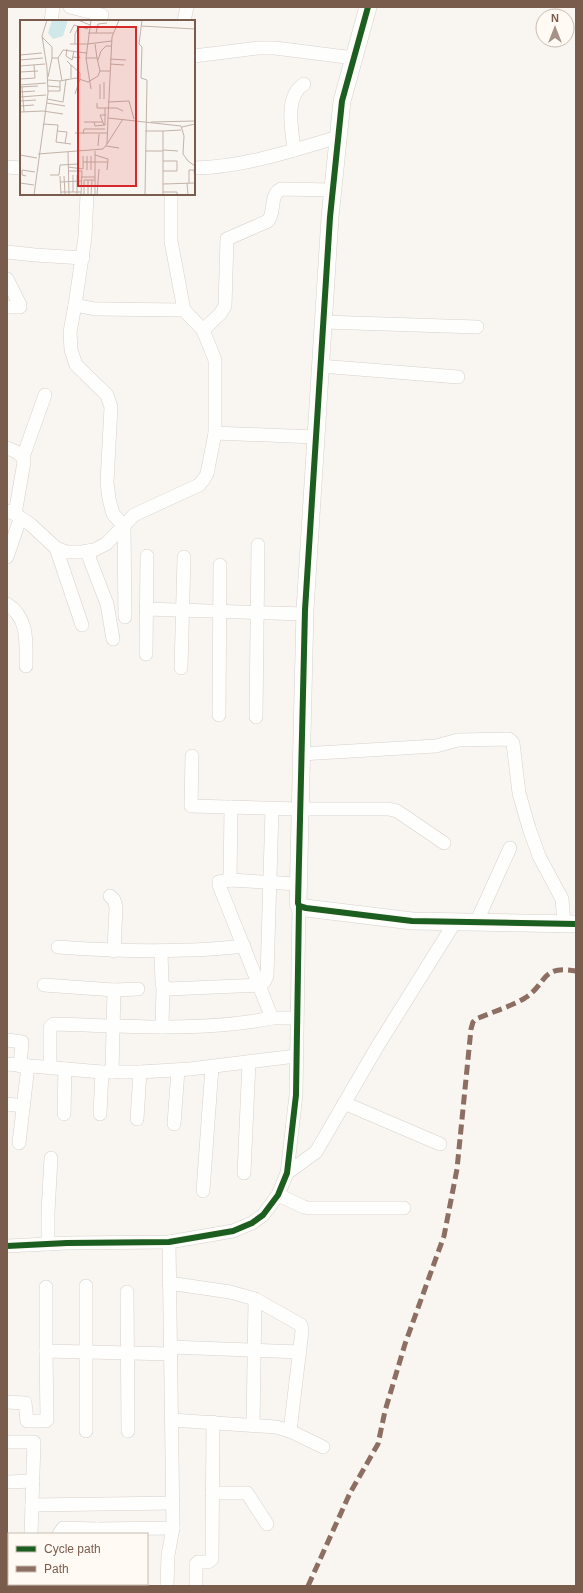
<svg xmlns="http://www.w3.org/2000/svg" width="583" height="1593" font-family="Arial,sans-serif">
  <rect width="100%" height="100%" fill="#f9f5f0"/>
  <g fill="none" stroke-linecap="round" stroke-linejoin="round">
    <defs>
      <g id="minor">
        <polyline points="70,7 102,15"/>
        <polyline points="51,21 53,7"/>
        <polyline points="184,21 187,7"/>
        <polyline points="194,56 258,48 275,48 354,58"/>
        <path d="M 294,150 C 292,129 284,97 304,84"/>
        <polyline points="7,167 21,168"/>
        <path d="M 194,168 C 244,167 291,151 338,137"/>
        <polyline points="87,194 85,237 75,305 95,309 184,310 203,330 215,360 215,433 315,437"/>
        <polyline points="171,194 171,241 184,310"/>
        <polyline points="7,252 35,255 83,258"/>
        <polyline points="7,279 20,305 20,307 7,307"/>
        <polyline points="75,305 70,332 71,350 76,365 107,395 111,407 107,482 109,499 113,514 124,526 125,617"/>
        <polyline points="323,322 477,327"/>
        <path d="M 203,330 L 220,314 L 225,306 L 227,239 L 268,221 C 276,211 269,195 281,189 L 333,190"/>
        <polyline points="320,366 458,377"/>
        <path d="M 7,448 C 15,451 22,453 24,462 L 15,514"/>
        <polyline points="23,457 45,395"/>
        <polyline points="7,511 15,514 30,524 56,548 67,552 82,552 94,550 106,544 134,515 199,485 204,479 207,474 215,433"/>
        <polyline points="56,548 82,625"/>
        <polyline points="88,551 90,560 107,604 113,639"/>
        <polyline points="7,557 20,519"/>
        <path d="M 7,604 C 29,618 26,643 26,666"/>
        <polyline points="146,609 305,614"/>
        <polyline points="146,654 147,556"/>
        <polyline points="181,668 184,557"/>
        <polyline points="219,715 220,565"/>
        <polyline points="256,717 258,545"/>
        <polyline points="301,754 436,746 458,740 509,739 513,743 519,793 529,828 539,856 562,899 564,923"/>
        <polyline points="192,756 191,806 300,809 389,809 397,811 444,843"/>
        <polyline points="230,880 231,807"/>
        <polyline points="110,896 114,900 116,907 114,951"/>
        <polyline points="476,923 510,848"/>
        <path d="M 58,947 C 100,950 143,952 186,950 C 206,950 225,948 244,946"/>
        <polyline points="161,951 162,984 168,989 260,985 264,982 267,976 272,809"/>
        <polyline points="44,985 114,990 138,989"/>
        <polyline points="296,1018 272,1018 219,885 219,882 230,880 298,884"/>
        <polyline points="162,1027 163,987"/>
        <polyline points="7,1040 22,1042 20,1066"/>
        <polyline points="7,1064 102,1072 140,1072 190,1069 296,1056"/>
        <path d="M 50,1068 L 50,1028 L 51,1026 L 54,1024 C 127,1026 201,1032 272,1018"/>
        <polyline points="112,1072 114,990"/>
        <polyline points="344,1103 440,1144"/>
        <polyline points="7,1104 23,1106"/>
        <polyline points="64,1114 65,1069"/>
        <polyline points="100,1114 102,1072"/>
        <polyline points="137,1119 140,1072"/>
        <polyline points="174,1124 178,1070"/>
        <polyline points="19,1143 28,1066"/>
        <polyline points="244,1173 249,1062"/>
        <polyline points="287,1173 316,1152 377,1047 455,922"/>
        <polyline points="203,1191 212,1067"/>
        <polyline points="278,1195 304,1207 309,1208 404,1208"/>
        <polyline points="48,1244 48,1212 51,1158"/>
        <polyline points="7,1246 67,1243 169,1242 233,1231 252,1223 263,1215 278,1195 287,1173 296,1095 299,906"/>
        <polyline points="169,1283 230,1292 255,1299 301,1325 302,1331 290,1431"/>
        <polyline points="86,1286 86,1431"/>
        <polyline points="46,1287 46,1351 171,1354"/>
        <polyline points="127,1292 128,1431"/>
        <polyline points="171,1347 300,1352"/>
        <polyline points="7,1402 25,1403 27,1421 46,1421 47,1420 46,1351"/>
        <polyline points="172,1420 276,1427 290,1431 323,1447"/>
        <polyline points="253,1425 255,1299"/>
        <polyline points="7,1442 34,1442 31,1534"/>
        <polyline points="7,1482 33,1481"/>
        <polyline points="212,1493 247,1493 267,1524"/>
        <polyline points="32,1505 173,1503"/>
        <polyline points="59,1534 63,1528 97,1529"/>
        <polyline points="97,1534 97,1529 173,1528"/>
        <polyline points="7,1544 9,1544"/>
        <polyline points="29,1586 29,1584"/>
        <polyline points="58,1586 58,1584"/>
        <polyline points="96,1586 96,1584"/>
        <polyline points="134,1586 134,1584"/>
        <polyline points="167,1586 168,1555 173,1528 169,1242"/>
        <polyline points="196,1586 196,1564 198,1562 208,1562 212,1559 213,1422"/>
      </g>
      <polyline id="tertiary" points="368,7 342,101 330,217 305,610 298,903 299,906 306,908 412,921 576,924"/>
    </defs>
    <use href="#minor" stroke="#d7d1cb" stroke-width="14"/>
    <use href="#tertiary" stroke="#d7d1cb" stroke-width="18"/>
    <use href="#minor" stroke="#fefefd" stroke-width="13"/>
    <use href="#tertiary" stroke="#fefefd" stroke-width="17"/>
    <path stroke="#8d6e63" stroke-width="5" stroke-dasharray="10 5" stroke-linecap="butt" d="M 308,1586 L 350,1493 L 378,1444 L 385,1411 L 405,1344 L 444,1236 L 457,1169 L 471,1029 L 473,1022 L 476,1019 C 492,1012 510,1007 525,998 C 548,983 540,965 576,971"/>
    <defs>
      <g id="cycleway">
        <polyline points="368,7 342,101 330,217 305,610 298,903 299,906 306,908 412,921 576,924"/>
        <polyline points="7,1246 67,1243 169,1242 233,1231 252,1223 263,1215 278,1195 287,1173 296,1095 299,906"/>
      </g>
    </defs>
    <use href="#cycleway" stroke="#fffaf3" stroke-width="8"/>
    <use href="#cycleway" stroke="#1b5e20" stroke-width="6"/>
  </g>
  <g transform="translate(20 20)">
    <rect width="175" height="175" fill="#f9f5f0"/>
    <path d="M 32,0 L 48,0 L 43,16 L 33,19 L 28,13 Z" fill="#d0e8ea"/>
    <path fill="none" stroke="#c2b3aa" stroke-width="1" d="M 58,0 L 70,5M 71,0 L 66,38 L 77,38 L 80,51 L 90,51M 99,0 L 92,17 L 88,98 L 161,106 L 164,116 L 163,134 L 168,141 L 175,146M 122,0 L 119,24 L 122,27 L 121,58 L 127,60 L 125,175M 121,6 L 175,9M 50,13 L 54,5 L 68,9M 68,13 L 93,13M 76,13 L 78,4 L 87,3M 22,17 L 32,27 L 32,38M 50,24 L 67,24M 55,24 L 55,14 L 59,6M 67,24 L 92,21M 75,24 L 77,38M 47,29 L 46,36 L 52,40 L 54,31M 0,35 L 22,33M 53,37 L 60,38 L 57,32M 66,38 L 71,69M 90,39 L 106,40M 0,40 L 23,38M 78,40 L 81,31 L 86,26 L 91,26M 47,41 L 51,45 L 51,58M 90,44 L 104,45M 51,45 L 60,53 L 60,59M 0,46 L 25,44M 0,52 L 18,51M 28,57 L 32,38 L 38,38M 0,59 L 15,58 L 14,45M 28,60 L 40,61 L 56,58 L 68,62 L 78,56 L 80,51M 42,61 L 38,38 L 43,30 L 66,33M 0,65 L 26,63M 28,66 L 40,67 L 40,61M 0,67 L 18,66M 2,67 L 4,92M 28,71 L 40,71 L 40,67M 0,72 L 15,71M 55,74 L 60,59M 0,77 L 26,75M 27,79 L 43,82 L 46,59M 80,79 L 80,64M 84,79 L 84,62M 0,81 L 16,80M 88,82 L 109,81 L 114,99M 27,83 L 45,86M 77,83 L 77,88 L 97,88 L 103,91M 0,86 L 14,85M 0,92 L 23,91 L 43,94M 64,102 L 83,102M 74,102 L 75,106 L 85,105 L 85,88M 131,102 L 175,101M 23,104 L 38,105 L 36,122 L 51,124M 84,105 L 80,95 L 86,95M 162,107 L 175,104M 37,111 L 47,112 L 45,123M 125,111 L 143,111 L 143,131 L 125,131M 143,111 L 161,110M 55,113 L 88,113M 63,114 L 64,109 L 85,109M 87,124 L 103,99M 78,126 L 79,114M 86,126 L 99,128M 143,130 L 158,131M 143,131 L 143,175M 48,132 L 49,175M 18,134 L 83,129 L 87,124 L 88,98M 0,135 L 17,138M 75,135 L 88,139 L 87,150M 63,136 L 63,142 L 75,142M 67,136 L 67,150M 71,136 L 71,150M 75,142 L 88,142M 48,147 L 63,149 L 63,142M 48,151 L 62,151 L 61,175M 143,151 L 157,151 L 157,141 L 143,141M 30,155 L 39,155 L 40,145 L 59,144M 53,155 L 53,172M 57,155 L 57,175M 6,156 L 2,155 L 2,150 L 15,152M 40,156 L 41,175M 44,156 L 45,175M 61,157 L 75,157M 40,162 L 61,161M 0,163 L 14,165M 167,163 L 168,175M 169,163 L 169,150 L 174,150 L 175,160M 143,164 L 175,163M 41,172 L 61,172M 143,172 L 157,172 L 157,175M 14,175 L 28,73 L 27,48 L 22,16 L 27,0M 64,175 L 64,160 L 68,160M 68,175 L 68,160 L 75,160M 71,175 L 72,160M 75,175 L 75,131M 77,175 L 79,149"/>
    <path fill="#d62828" fill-opacity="0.15" stroke="#d62828" stroke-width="2" d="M 58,7 L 116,7 L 116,166 L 58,166 Z"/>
    <rect width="175" height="175" fill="none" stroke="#7a5c4d" stroke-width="2"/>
  </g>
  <rect width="583" height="1593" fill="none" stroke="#7a5c4d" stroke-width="16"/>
  <rect x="8" y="1533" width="140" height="52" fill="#fffaf3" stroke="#cabbb1"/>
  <rect x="16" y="1546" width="20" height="6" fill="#1b5e20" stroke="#cabbb1"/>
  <text x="44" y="1553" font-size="12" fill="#7a5c4d">Cycle path</text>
  <rect x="16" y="1566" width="20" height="6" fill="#8d6e63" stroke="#cabbb1"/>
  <text x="44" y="1573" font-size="12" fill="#7a5c4d">Path</text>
  <g transform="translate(555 28)"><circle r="19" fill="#fffaf3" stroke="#cabbb1"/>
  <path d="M0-3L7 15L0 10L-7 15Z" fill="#a69286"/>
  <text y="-6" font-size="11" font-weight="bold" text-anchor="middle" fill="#7a5c4d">N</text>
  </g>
</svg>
